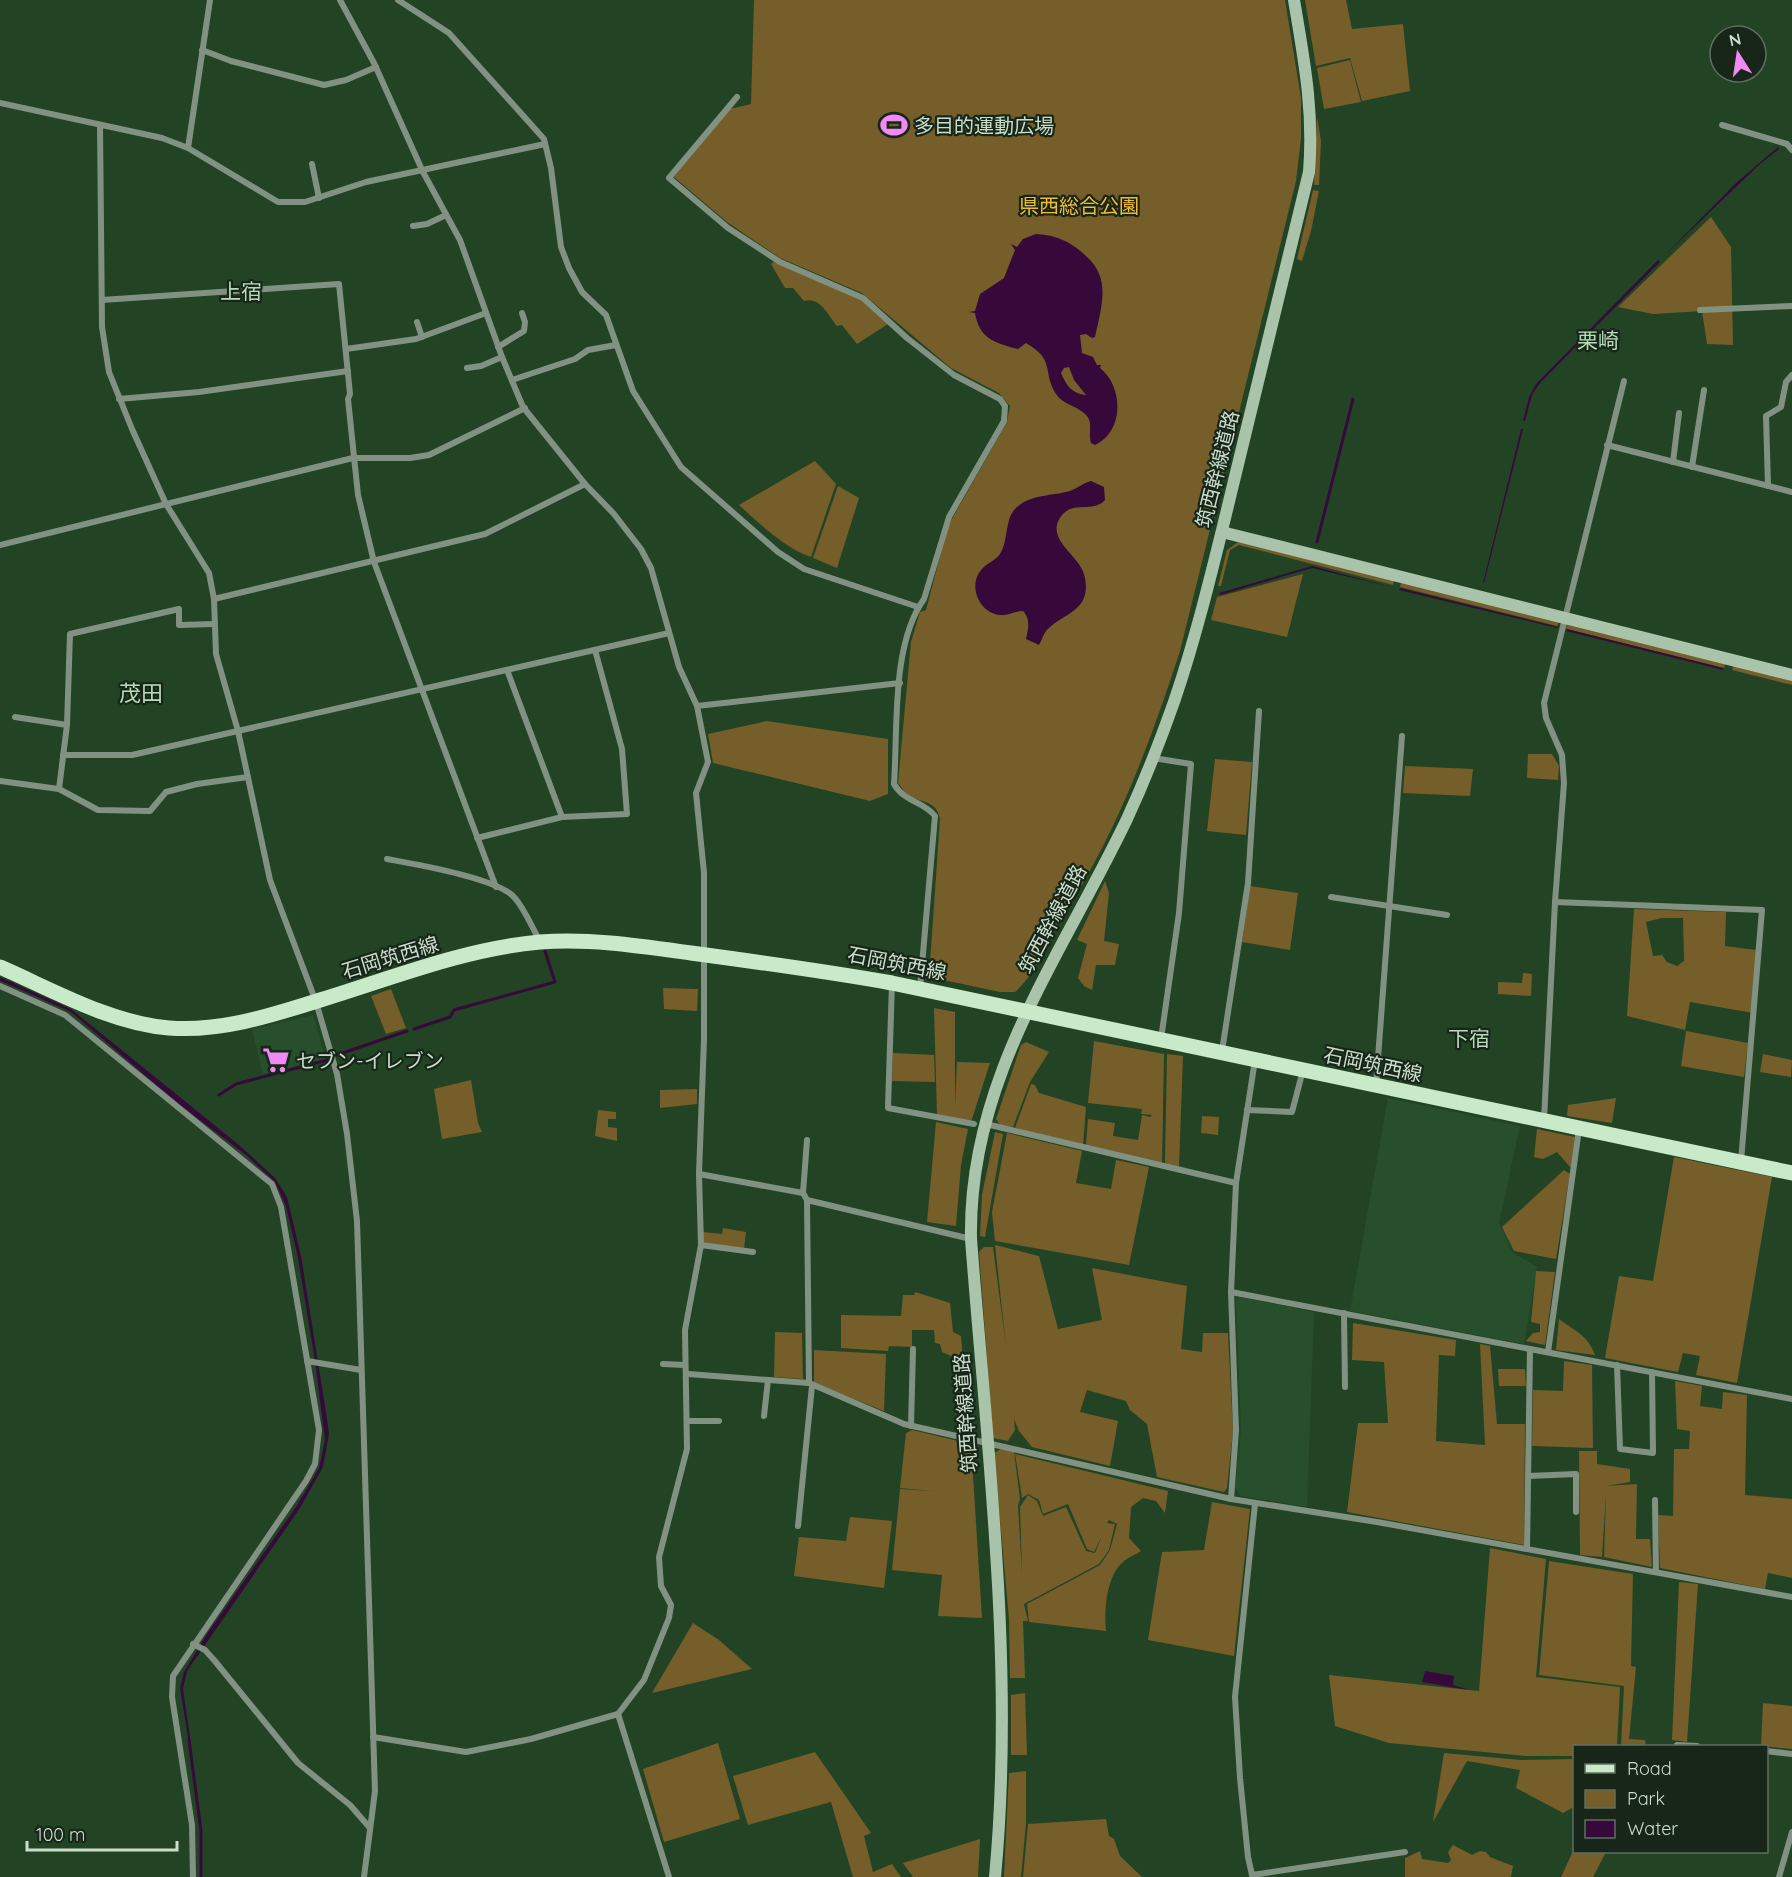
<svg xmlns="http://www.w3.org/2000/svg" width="1792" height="1877" font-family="Quicksand,'Noto Sans JP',sans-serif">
  <rect width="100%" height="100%" fill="#224425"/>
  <g fill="#274f2b">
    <polygon points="313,1015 326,1059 263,1074 252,1029"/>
    <polygon points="1388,1098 1520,1126 1499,1223 1513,1253 1537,1267 1524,1344 1350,1311"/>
    <polygon points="1240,1297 1314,1312 1307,1507 1241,1496 1235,1487 1241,1431 1236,1299"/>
  </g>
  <g fill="#755e29" fill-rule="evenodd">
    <path d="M 754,0 L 1285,0 L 1301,98 L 1301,138 L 1296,181 L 1180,651 C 1155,728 1127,805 1087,876 C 1081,888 1072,899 1065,910 C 1049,937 1039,971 1015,992 L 1000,992 L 929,977 L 940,819 C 936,799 921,804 907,794 C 904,792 901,786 898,783 L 911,642 L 920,612 L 926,610 L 948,526 L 1007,422 L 1010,406 L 999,393 L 951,368 L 862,293 L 780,258 L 727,222 L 674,177 L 730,109 L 751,104 Z"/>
    <polygon points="1305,0 1346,0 1352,29 1403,24 1410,91 1362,101 1350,58 1316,66"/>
    <polygon points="1350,60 1361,102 1324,109 1317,68"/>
    <polygon points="1317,117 1321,141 1319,185 1314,185"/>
    <polygon points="1313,190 1319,191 1311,231 1302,261 1297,259"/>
    <polygon points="1711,217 1731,247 1733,345 1707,344 1702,311 1653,314 1618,307"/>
    <path d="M 775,261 L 862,300 L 888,324 L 857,344 L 842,325 L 837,326 C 828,315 820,296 804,301 L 793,288 L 785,288 L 771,264 Z"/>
    <path d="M 815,461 L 836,484 L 811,557 C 784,548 760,524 739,505 Z"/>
    <polygon points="838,486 859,498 837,568 813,558"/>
    <polygon points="1238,542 1394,581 1393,585 1239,545 1230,550 1221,586 1218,586 1227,550"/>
    <polygon points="1303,574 1287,637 1211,620 1217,597"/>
    <polygon points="1401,583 1559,622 1557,626 1400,587"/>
    <polygon points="1567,625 1725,664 1724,668 1566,629"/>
    <polygon points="1733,666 1792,681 1792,685 1732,670"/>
    <polygon points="767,721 888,739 888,794 870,801 713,763 708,734"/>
    <polygon points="1528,754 1552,754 1559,766 1558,780 1527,778"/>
    <polygon points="1215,759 1252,762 1246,835 1207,831"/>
    <polygon points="1405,766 1473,769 1470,796 1403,793"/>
    <polygon points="1105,881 1109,893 1104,941 1119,944 1115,965 1096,965 1092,990 1084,986 1078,978 1087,944 1077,940"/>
    <polygon points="1250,886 1298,893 1290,950 1242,942"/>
    <path d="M 1634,909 L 1726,912 L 1725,946 L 1756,950 L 1753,1013 L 1690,1002 L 1685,1030 L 1627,1016 ZM 1662,918 L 1683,918 L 1684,961 L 1677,966 L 1667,962 L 1662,955 L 1653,956 L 1646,922 Z"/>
    <polygon points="1523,973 1532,974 1531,996 1498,994 1498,982 1522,983"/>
    <polygon points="663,988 698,989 697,1011 664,1009"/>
    <polygon points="391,989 406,1028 386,1034 371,996"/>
    <polygon points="934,1008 955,1012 955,1105 957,1062 990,1063 971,1122 937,1115"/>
    <polygon points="1686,1031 1748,1043 1744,1077 1681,1066"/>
    <polygon points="1094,1041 1164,1054 1162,1163 1086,1145 1088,1119 1115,1123 1113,1136 1138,1140 1142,1115 1150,1117 1152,1115 1141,1114 1142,1109 1088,1103"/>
    <polygon points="1026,1042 1049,1052 1030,1082 1013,1127 1000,1125 996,1119 1021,1045"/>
    <polygon points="893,1053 934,1055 935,1082 892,1081"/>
    <polygon points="1167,1054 1183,1056 1179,1167 1165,1163"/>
    <polygon points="1763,1054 1792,1060 1791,1077 1760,1072"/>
    <polygon points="471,1080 478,1123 482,1132 442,1139 434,1089"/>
    <polygon points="1031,1084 1035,1085 1039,1093 1086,1107 1083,1146 1015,1128"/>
    <polygon points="697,1089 697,1104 660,1108 660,1090"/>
    <polygon points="1616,1098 1612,1123 1567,1116 1568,1105"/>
    <polygon points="598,1110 616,1112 616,1119 608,1119 608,1127 617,1128 617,1141 595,1136"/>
    <polygon points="1202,1116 1219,1117 1218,1135 1201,1133"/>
    <polygon points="936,1122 968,1129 961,1165 956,1226 927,1222"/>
    <polygon points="1537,1129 1575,1137 1571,1168 1557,1152 1543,1159 1534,1157"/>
    <polygon points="995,1132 1003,1134 985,1237 980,1236 982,1195"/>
    <polygon points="1007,1133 1082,1151 1076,1183 1111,1189 1116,1160 1149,1167 1129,1265 995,1241 992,1212"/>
    <polygon points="1674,1157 1772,1177 1737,1383 1696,1375 1700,1356 1683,1353 1678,1372 1605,1358 1619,1276 1653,1281"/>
    <polygon points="1564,1170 1570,1174 1556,1259 1514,1251 1502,1227"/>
    <polygon points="723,1228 746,1232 744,1249 703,1243 702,1232 722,1234"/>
    <polygon points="995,1245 1039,1256 1058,1329 1102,1320 1092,1268 1187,1286 1181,1349 1202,1352 1203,1333 1228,1333 1233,1431 1227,1488 1224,1492 1157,1477 1147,1424 1130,1410 1126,1401 1087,1390 1080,1412 1118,1421 1110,1466 1032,1447 1019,1431 1014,1419 1015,1430 1008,1441 993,1438 979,1252 984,1247 993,1247 1006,1346"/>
    <polygon points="1536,1271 1555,1272 1545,1345 1526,1341 1533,1333 1540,1332 1540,1324 1531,1322"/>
    <polygon points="915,1292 950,1303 953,1332 961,1336 963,1361 942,1352 940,1344 935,1343 934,1330 912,1330 912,1347 889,1346 888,1351 841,1348 841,1315 901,1316 903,1295 914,1295"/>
    <path d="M 1559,1319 C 1575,1331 1588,1335 1595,1355 L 1556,1350 Z"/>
    <polygon points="1353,1323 1456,1340 1455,1356 1439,1355 1436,1441 1485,1445 1480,1344 1490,1346 1497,1424 1525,1424 1524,1545 1347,1512 1358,1423 1388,1423 1384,1362 1352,1360"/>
    <polygon points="775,1332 802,1333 803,1379 774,1377"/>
    <polygon points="814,1350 886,1354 884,1411 814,1383"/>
    <polygon points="1564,1361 1592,1365 1593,1448 1532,1446 1533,1390 1563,1391"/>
    <polygon points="1498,1369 1525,1369 1526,1386 1499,1386"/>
    <polygon points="1675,1381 1702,1386 1700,1406 1722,1409 1723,1392 1747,1395 1745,1495 1792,1499 1792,1578 1768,1573 1765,1589 1660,1568 1658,1515 1673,1516 1674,1449 1689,1449 1690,1431 1677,1429"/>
    <polygon points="912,1430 971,1444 982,1618 938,1616 942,1575 892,1570 900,1489 933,1491 900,1488 906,1433"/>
    <path d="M 1001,1449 L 1014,1451 L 1020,1499 L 1018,1505 L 1022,1573 L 1020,1507 L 1028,1495 L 1037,1501 L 1043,1516 L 1066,1507 L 1086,1551 L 1095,1553 L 1102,1536 L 1094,1552 L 1087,1549 L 1068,1504 L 1043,1514 L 1039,1500 L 1028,1494 L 1022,1498 L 1015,1454 L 1168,1491 L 1165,1513 L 1156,1501 L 1143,1498 L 1131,1507 L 1129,1538 L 1141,1551 C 1135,1555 1126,1558 1121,1564 C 1106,1579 1104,1612 1106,1631 L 1029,1622 L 1027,1604 L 1100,1565 L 1110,1550 L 1117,1524 L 1109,1520 L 1107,1523 L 1115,1524 L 1109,1550 L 1099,1564 L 1024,1604 L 1028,1621 L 1023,1621 L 1025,1678 L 1010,1678 L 1009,1619 L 994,1453 Z"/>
    <polygon points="1579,1451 1597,1451 1597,1464 1630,1469 1630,1482 1606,1486 1637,1484 1636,1539 1650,1539 1652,1567 1604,1557 1606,1494 1602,1557 1580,1555"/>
    <polygon points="1212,1502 1250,1509 1234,1656 1148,1640 1162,1552 1204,1550"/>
    <polygon points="850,1517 892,1521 884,1588 794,1576 799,1537 846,1541"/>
    <polygon points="1490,1548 1546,1559 1536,1677 1620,1687 1617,1746 1574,1746 1574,1756 1526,1756 1389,1743 1335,1726 1329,1675 1479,1691"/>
    <polygon points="1549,1561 1633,1574 1631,1666 1636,1667 1629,1739 1645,1740 1646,1746 1621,1746 1624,1686 1539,1675"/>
    <polygon points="1679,1582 1698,1584 1687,1742 1672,1740"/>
    <polygon points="693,1623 719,1640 752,1669 652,1693"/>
    <polygon points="1025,1693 1027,1755 1011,1755 1011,1695"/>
    <polygon points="1763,1703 1792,1706 1792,1749 1761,1746"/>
    <polygon points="718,1743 740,1819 664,1842 643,1769"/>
    <polygon points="815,1752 871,1833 864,1836 873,1872 892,1864 901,1877 853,1877 831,1802 748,1825 733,1776"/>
    <polygon points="1444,1753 1520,1760 1574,1759 1574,1807 1563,1813 1516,1788 1520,1770 1467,1761 1433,1822"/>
    <polygon points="1026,1771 1026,1824 1021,1877 1004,1877 1009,1773"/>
    <polygon points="1106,1819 1109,1836 1114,1839 1120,1856 1142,1877 1023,1877 1028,1824"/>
    <polygon points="980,1839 978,1877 913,1877 903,1863"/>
    <polygon points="1453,1845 1472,1855 1480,1851 1486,1852 1490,1857 1513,1866 1511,1877 1405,1877 1405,1858 1420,1851 1422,1859 1448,1863 1451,1860 1448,1852"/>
    <polygon points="1574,1849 1574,1852 1606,1852 1593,1877 1561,1877"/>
  </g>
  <g fill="#37093a" fill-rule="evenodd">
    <polygon points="1778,147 1779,149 1760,164 1664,256 1736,183"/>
    <path d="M 1036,234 C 1058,235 1072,243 1086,256 C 1111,278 1102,305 1095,337 L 1092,338 L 1086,334 L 1080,335 L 1082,353 L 1093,357 L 1097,365 L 1101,365 L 1100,368 C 1124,387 1124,432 1095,445 L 1091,443 C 1088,434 1093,423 1087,416 C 1079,406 1063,405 1056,394 C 1042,372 1056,360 1026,343 L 1018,349 C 994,343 979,338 975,313 L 969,312 L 975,311 L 980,294 L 1004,278 L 1015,250 L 1011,244 L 1017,247 L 1023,239 ZM 1069,367 L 1074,380 L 1086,395 C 1072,394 1066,385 1061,373 L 1064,368 Z"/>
    <polygon points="1658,260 1660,262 1540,383 1532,395 1525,421 1523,421 1529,397 1536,384"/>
    <polygon points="1521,429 1523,429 1484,583 1483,583"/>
    <path d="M 1091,481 L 1104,487 L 1105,500 C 1093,513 1075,501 1063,514 C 1041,539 1082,555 1085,578 C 1091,611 1065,612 1048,629 C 1044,632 1042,640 1039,645 L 1026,639 C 1028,630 1031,619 1023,611 C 1015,611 1008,616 1000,615 C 979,613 967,585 982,569 C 987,563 995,561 1000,554 C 1009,540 1004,518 1017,507 C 1032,494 1053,496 1070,491 C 1078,488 1083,483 1091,481 Z"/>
    <polygon points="1312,566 1391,587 1312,568 1220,595 1219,593"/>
    <polygon points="1400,588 1558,627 1557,628 1399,590"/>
    <polygon points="1567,629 1723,668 1723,670 1566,631"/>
    <polygon points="9,981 71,1009 239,1145 275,1178 287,1197 301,1256 326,1412 329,1434 323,1467 300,1508 187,1671 183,1689 191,1744 189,1744 180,1688 184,1672 207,1634 296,1507 319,1468 325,1440 315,1361 298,1258 286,1206 275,1182 246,1155 180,1105 71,1012 8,984"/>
    <polygon points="1425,1671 1454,1676 1453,1685 1469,1690 1422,1682"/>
  </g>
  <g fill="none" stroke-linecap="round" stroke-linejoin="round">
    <g stroke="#37093a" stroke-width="3">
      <polyline points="1317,542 1353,399"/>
      <polyline points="0,979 12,984"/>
      <polyline points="414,1029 450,1017 454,1010 555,982 545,951"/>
      <polyline points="337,1055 407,1031"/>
      <polyline points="219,1095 236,1084 327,1060"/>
      <polyline points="189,1740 201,1831 201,1877"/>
    </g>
    <g stroke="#829282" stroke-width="6">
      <polyline points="340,0 374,63 423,172 460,240 502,357 523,407 585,484 614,514 641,549 651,568 679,667 697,706 708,762 696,793 704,873 704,1039 699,1174 701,1245 685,1330 687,1449 659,1557 661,1586 671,1605 669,1618 644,1680 618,1714 531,1739 466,1752 373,1737"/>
      <polyline points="398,0 449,33 544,139 551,168 561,247 569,268 582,292 606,315 633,391 681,467 778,552 804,569 918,607"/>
      <polyline points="202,50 231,61 324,85 346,80 376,67"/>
      <path d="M 737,97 L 669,178 L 728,228 L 780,262 L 863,298 L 907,338 L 954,375 L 1000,399 L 1005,406 L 1004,421 L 949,517 L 924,599 C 891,645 898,729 894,784 C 904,802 923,801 935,816 L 920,988"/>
      <polyline points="0,103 162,138 188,148 278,202 305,202 366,182 545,144"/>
      <polyline points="100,125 102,327 109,372 132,429 166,504 209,573 214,599 216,654 238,731 270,880 316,1002 337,1074 347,1134 357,1221 375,1791 364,1877"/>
      <polyline points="1722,125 1787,144 1792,150"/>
      <polyline points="188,148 210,0"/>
      <polyline points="312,164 319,198"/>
      <polyline points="413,226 427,224 446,215"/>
      <polyline points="102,300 339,284 350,394 348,399 358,495 374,562 496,887"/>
      <polyline points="1700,310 1792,306"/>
      <polyline points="417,322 422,337"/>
      <polyline points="498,347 524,331 525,322 522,313"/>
      <polyline points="346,349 416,339 486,313"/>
      <polyline points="467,368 481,366 502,357"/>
      <polyline points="512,380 575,359 588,350 616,345"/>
      <polyline points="119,399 199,392 348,371"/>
      <polyline points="1607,445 1792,492"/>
      <polyline points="1673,462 1679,413"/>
      <polyline points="1692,467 1704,390"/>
      <polyline points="1768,486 1766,416 1781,407 1786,382 1792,375"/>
      <polyline points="0,545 353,458 410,458 429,455 525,408"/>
      <polyline points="214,599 485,534 585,484"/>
      <polyline points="507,670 562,817"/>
      <polyline points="697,706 900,683"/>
      <polyline points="15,717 67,725"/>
      <polyline points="63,755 132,755 669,633"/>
      <polyline points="1153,758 1191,764 1179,913 1161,1039"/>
      <polyline points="0,781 59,789 98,810 150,811 166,792 197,784 248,777"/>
      <polyline points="59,789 67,725 70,634 179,609 179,625 215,624"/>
      <polyline points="477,838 562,817 627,814 622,749 595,650"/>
      <path d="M 387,859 C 414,864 497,878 514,897 C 525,909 532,928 540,941"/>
      <polyline points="1331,897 1447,915"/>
      <polyline points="1555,902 1762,910 1741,1161"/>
      <polyline points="892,983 888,1108 974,1124"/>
      <polyline points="0,986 65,1015 272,1184 281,1207 319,1430 315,1464 306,1481 173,1676 172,1697 192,1825 193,1877"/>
      <polyline points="1222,1051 1248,883 1259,711"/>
      <polyline points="1376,1085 1402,736"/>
      <polyline points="1247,1110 1292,1112 1303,1070"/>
      <polyline points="1544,1120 1555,902 1564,783 1562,755 1546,718 1544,703 1624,381"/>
      <polyline points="986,1124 1236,1183"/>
      <polyline points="699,1174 803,1193 807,1200 809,1383"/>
      <polyline points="803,1193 807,1140"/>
      <polyline points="807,1200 971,1239"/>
      <polyline points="701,1245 753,1252"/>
      <polyline points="1231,1292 1792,1399"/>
      <polyline points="1344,1313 1345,1387"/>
      <polyline points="1548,1352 1579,1129"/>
      <polyline points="307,1361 361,1370"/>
      <polyline points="663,1364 685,1365"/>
      <polyline points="1617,1365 1620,1449 1653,1453 1652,1372"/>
      <polyline points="688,1374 809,1383 904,1424 1231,1499 1377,1522 1792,1597"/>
      <polyline points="764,1416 768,1380"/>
      <polyline points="688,1421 719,1421"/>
      <polyline points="911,1426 913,1349"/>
      <polyline points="1528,1476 1576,1474 1576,1512"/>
      <polyline points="1231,1499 1236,1430 1231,1292 1236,1183 1255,1060"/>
      <polyline points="1655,1500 1656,1572"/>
      <polyline points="1255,1504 1235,1697 1240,1778 1248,1857 1252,1875 1405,1852"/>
      <polyline points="798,1526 812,1386"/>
      <polyline points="1527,1549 1530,1349"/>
      <polyline points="193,1644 205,1650 214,1660 298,1763 350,1805 370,1828"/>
      <polyline points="618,1714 669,1877"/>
      <polyline points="1677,1745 1697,1746"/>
      <polyline points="1766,1751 1792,1754"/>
      <polyline points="1779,1877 1792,1832"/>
    </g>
    <g stroke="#a9c4aa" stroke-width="12">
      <polyline points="1222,532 1792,675"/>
      <path d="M 995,1877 C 1015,1665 987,1450 971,1239 C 968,1079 1061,957 1127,819 C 1145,780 1161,739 1175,699 C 1195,640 1210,579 1225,518 C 1254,403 1280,287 1309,172 C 1314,110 1304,60 1294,0"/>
    </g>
    <path stroke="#c8eac9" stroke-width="15" d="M 0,967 C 53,990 110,1023 169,1028 C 219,1032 270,1016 317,1001 C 390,979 463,949 540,942 C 590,938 641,946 691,953 C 758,962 825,971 892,983 L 1792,1173"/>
  </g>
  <defs>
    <symbol id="stadium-bare" viewBox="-9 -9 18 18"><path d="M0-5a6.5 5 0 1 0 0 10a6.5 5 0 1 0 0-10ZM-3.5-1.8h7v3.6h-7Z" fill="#f18af4" stroke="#172618" stroke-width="2.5" paint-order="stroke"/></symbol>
    <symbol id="supermarket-bare" viewBox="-9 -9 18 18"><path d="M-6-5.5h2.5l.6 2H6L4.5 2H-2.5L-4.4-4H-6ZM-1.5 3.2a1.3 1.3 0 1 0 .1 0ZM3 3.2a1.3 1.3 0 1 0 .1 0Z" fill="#f18af4" stroke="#172618" stroke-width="2.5" paint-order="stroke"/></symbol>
  </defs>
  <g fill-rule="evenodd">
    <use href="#stadium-bare" x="875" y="106" width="38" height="38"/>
    <use href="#supermarket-bare" x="257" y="1041" width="38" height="38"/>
  </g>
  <g text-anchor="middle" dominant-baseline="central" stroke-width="4.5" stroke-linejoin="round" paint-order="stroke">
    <g font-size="20" fill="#c9ddca" stroke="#172618" text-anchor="start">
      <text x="914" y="125">多目的運動広場</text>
      <text x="296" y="1060">セブン-イレブン</text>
    </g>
    <g font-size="20" fill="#f0bc34" stroke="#172618">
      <text x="1079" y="205">県西総合公園</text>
    </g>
    <g font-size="20" fill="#c9ddca" stroke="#172618">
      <text transform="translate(1217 469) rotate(-76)">筑西幹線道路</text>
      <text transform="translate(1052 919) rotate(-62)">筑西幹線道路</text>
      <text transform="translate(390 957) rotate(-17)">石岡筑西線</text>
      <text transform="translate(897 963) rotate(11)">石岡筑西線</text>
      <text transform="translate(1373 1064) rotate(12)">石岡筑西線</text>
      <text transform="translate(965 1413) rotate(-94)">筑西幹線道路</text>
    </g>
    <g font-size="21" fill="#b6ddb7" stroke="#172618">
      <text x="241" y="291">上宿</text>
      <text x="1598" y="340">栗崎</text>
      <text x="1469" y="1038">下宿</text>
    </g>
    <g font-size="22" fill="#b6ddb7" stroke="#172618">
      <text x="141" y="693">茂田</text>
    </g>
  </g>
  <rect x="1573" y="1745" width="195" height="108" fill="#172618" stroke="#5e6f5f" stroke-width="1.5"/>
  <rect x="1585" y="1764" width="30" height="9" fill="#c8eac9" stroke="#5e6f5f" stroke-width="1.5"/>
  <text x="1627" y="1775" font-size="18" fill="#c9ddca">Road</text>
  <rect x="1585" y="1790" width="30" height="18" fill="#755e29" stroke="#5e6f5f" stroke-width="1.5"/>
  <text x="1627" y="1805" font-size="18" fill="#c9ddca">Park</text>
  <rect x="1585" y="1820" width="30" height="18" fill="#37093a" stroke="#5e6f5f" stroke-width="1.5"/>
  <text x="1627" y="1835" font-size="18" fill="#c9ddca">Water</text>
  <g transform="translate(1738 54) rotate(348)"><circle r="28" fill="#172618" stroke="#5e6f5f" stroke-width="1.5"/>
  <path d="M0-4.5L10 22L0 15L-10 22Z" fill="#f18af4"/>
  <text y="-9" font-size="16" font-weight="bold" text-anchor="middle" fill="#c9ddca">N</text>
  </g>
  <path d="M27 1841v9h150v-9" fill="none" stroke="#c9ddca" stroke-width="3"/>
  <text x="36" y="1841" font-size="18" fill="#c9ddca" stroke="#172618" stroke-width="4.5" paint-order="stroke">100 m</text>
</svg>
